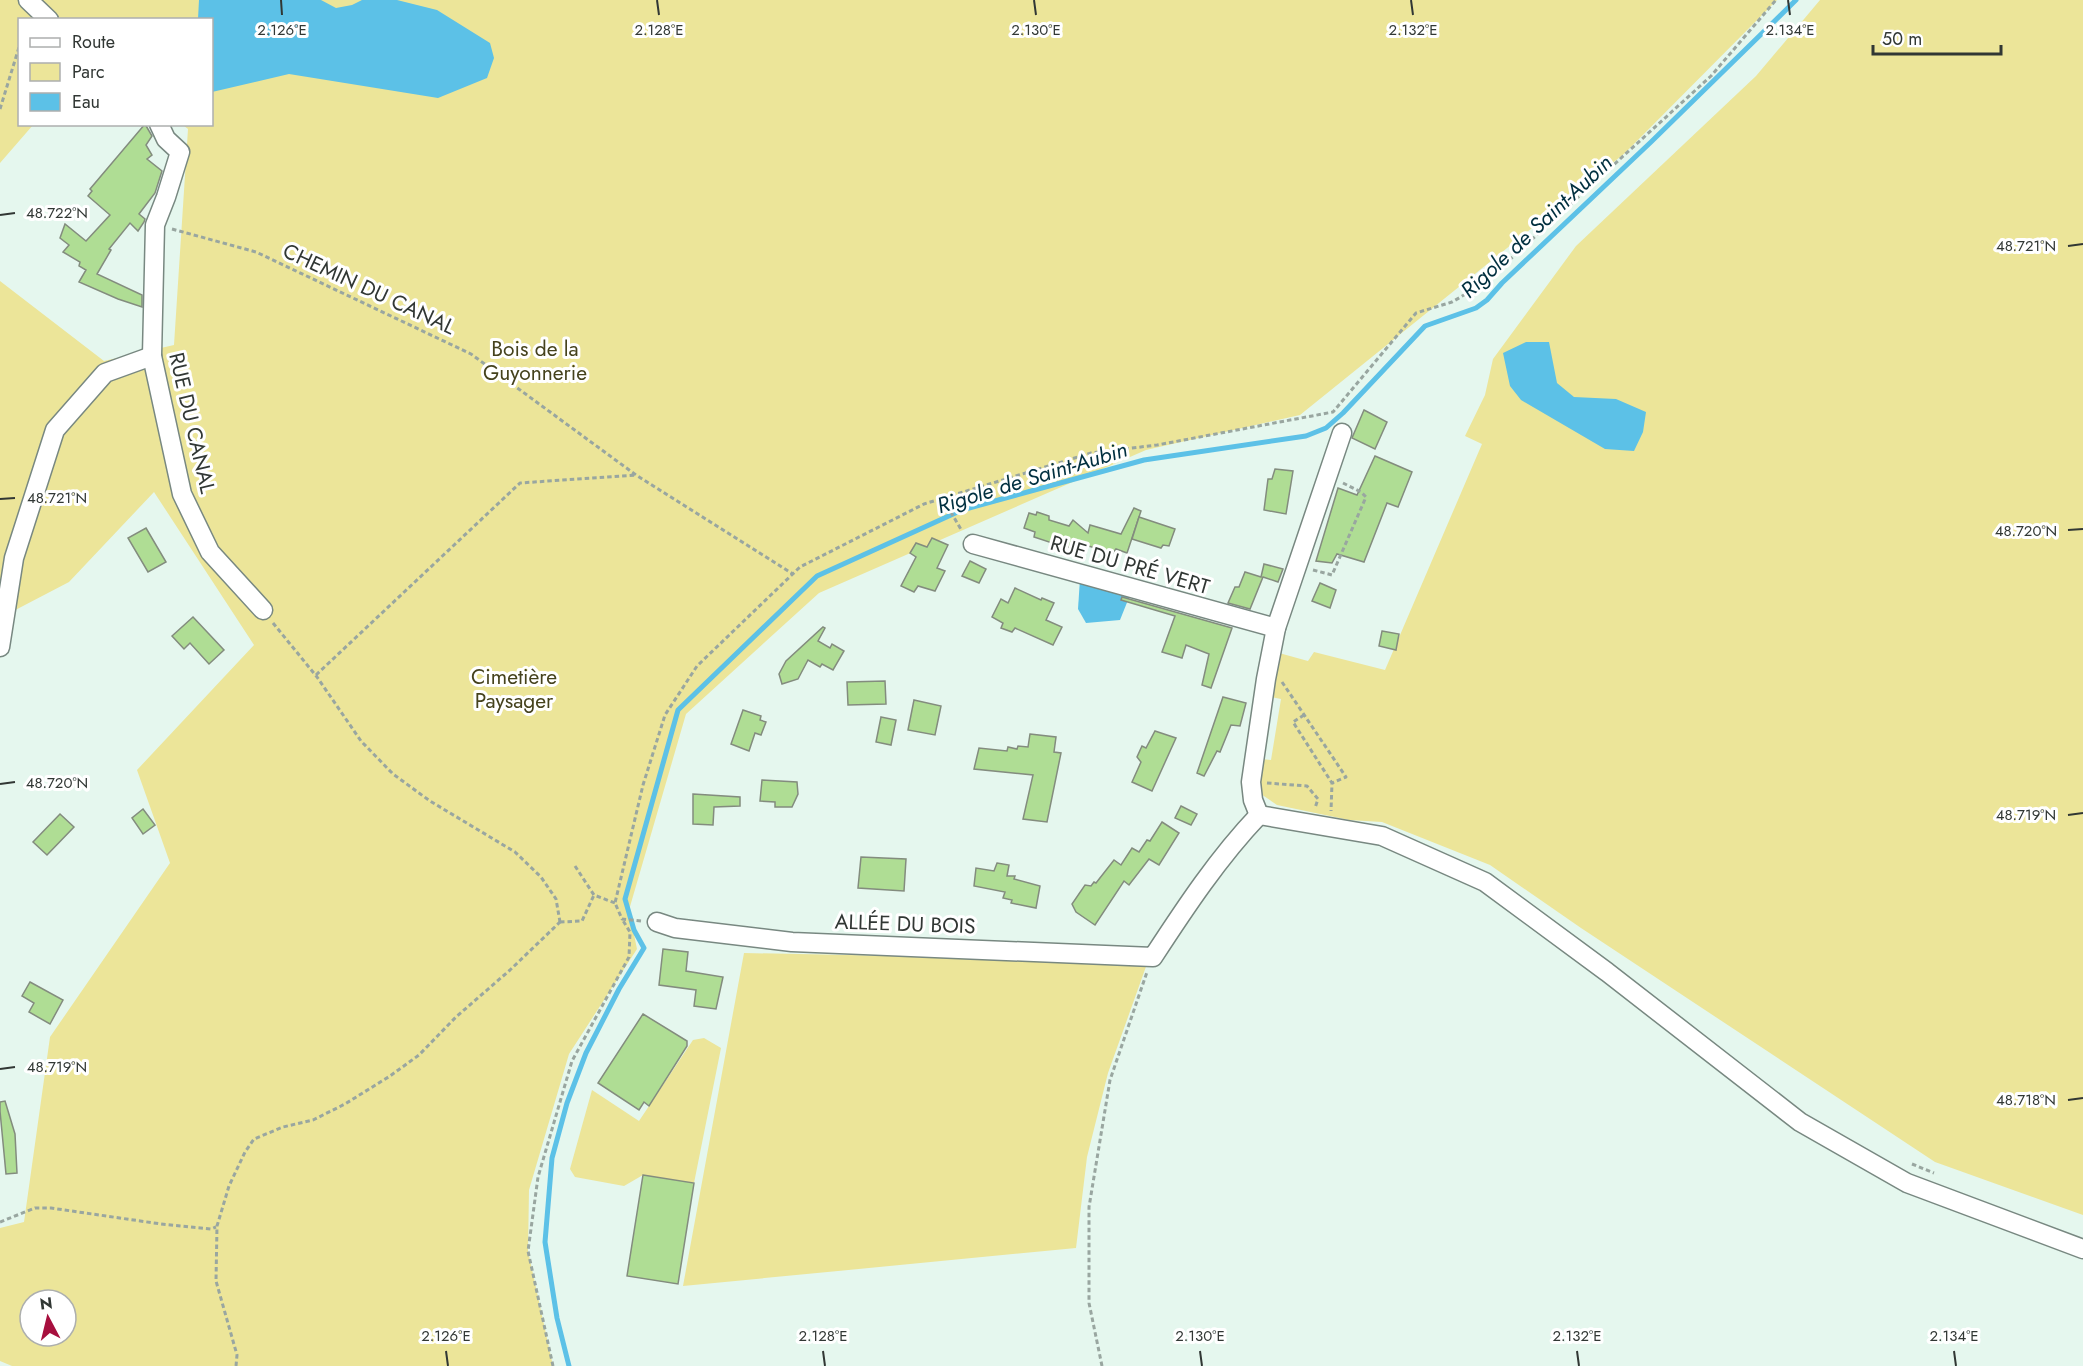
<svg xmlns="http://www.w3.org/2000/svg" width="2083" height="1366" font-family="Jost,sans-serif">
  <rect width="100%" height="100%" fill="#e5f7ee"/>
  <g fill="#ece599" fill-rule="evenodd">
    <path d="M 0,0 L 1777,0 L 1625,153 L 1300,415 L 1146,450 L 819,593 L 686,714 L 629,910 L 637,949 L 569,1054 L 529,1190 L 528,1251 L 553,1366 L 12,1366 L 0,1361 L 0,1228 L 24,1222 L 50,1037 L 170,863 L 137,770 L 254,645 L 154,492 L 69,582 L 0,618 L 0,281 L 104,361 L 174,345 L 188,129 L 183,125 L 212,124 L 212,20 L 20,20 L 20,124 L 33,125 L 0,163 ZM 30,1300 L 66,1300 L 66,1336 L 30,1336 Z"/>
    <polygon points="1820,0 2083,0 2083,1215 1935,1162 1581,928 1490,865 1382,822 1349,820 1277,805 1258,792 1261,759 1271,760 1281,699 1271,697 1279,653 1308,661 1314,652 1385,670 1482,444 1465,436 1485,395 1493,359 1576,246 1756,76"/>
    <polygon points="744,953 1148,961 1108,1073 1087,1157 1076,1248 683,1286"/>
    <polygon points="704,1038 721,1048 694,1183 643,1175 624,1186 575,1177 570,1169 592,1090 639,1121 693,1040"/>
  </g>
  <g fill="#5cc1e7">
    <polygon points="199,0 321,0 336,8 352,5 362,0 397,0 437,10 490,43 494,58 487,78 438,98 289,74 212,92 212,20 198,19"/>
    <polygon points="1526,342 1549,342 1557,383 1574,397 1616,399 1646,412 1643,432 1634,451 1605,449 1521,400 1510,386 1503,353"/>
    <polygon points="1080,579 1132,590 1120,620 1086,623 1078,609"/>
  </g>
  <g fill="none" stroke-linecap="round" stroke-linejoin="round">
    <polyline stroke="#5cc1e7" stroke-width="5" points="569,1366 557,1318 545,1242 552,1158 567,1103 586,1053 619,989 644,948 634,930 625,899 678,710 817,576 962,510 1144,460 1306,436 1326,428 1343,413 1425,326 1476,308 1487,300 1502,283 1651,142 1796,0"/>
  </g>
  <g fill="#afdd94" stroke="#838c7e" stroke-width="1.5">
    <polygon points="145,124 152,136 146,145 152,155 147,159 162,171 155,193 139,214 145,219 144,222 138,231 130,223 109,249 111,250 97,274 142,295 142,307 118,299 79,282 86,270 79,266 80,262 63,252 69,245 60,238 65,224 86,241 110,215 88,196 92,191 90,189"/>
    <polygon points="1364,410 1387,422 1375,449 1352,438"/>
    <polygon points="1375,456 1412,472 1398,507 1387,503 1364,562 1337,554 1332,563 1316,561 1338,488 1357,495"/>
    <polygon points="1275,469 1293,471 1286,514 1264,510 1268,479 1272,479"/>
    <polygon points="1134,508 1141,511 1127,553 1116,549 1113,553 1074,542 1071,548 1053,542 1052,543 1034,537 1035,532 1024,528 1029,513 1036,515 1037,512 1049,516 1049,520 1069,526 1073,520 1088,533 1090,525 1121,534"/>
    <polygon points="1139,517 1175,529 1169,546 1163,545 1161,548 1132,539"/>
    <polygon points="146,528 166,562 148,572 128,538"/>
    <polygon points="932,538 948,545 937,568 945,571 935,591 918,586 914,592 901,586 916,557 910,553 916,543 927,547"/>
    <polygon points="970,561 986,569 979,583 962,576"/>
    <polygon points="1264,564 1283,569 1278,582 1263,577 1250,609 1228,603 1235,587 1239,587 1245,572 1261,577"/>
    <polygon points="1320,583 1336,590 1330,608 1312,601"/>
    <polygon points="1015,588 1041,600 1042,598 1054,603 1046,620 1062,627 1053,645 1015,628 1012,632 1001,628 1003,623 992,617 1001,599 1008,603"/>
    <polygon points="1122,597 1232,628 1211,688 1202,685 1209,654 1186,645 1182,658 1162,652 1175,616 1121,600"/>
    <polygon points="193,617 224,650 209,664 190,643 184,649 172,636"/>
    <polygon points="823,627 825,628 818,641 830,648 832,644 844,651 833,670 822,664 820,667 808,660 798,679 782,684 779,674 786,661"/>
    <polygon points="1382,631 1399,634 1396,650 1379,646"/>
    <polygon points="885,681 886,704 848,705 847,682"/>
    <polygon points="1223,697 1246,703 1240,726 1231,725 1220,752 1217,751 1204,776 1197,773"/>
    <polygon points="914,700 941,706 935,735 908,730"/>
    <polygon points="743,710 761,716 760,720 766,722 761,735 755,733 749,751 731,744"/>
    <polygon points="881,717 896,720 891,745 876,742"/>
    <polygon points="1155,731 1176,738 1152,791 1132,782 1141,762 1137,757 1142,746 1146,748"/>
    <polygon points="1030,734 1056,737 1054,752 1061,753 1047,822 1023,819 1033,775 974,769 979,748 1007,751 1008,747 1017,749 1018,746 1028,747"/>
    <polygon points="762,780 797,782 798,794 792,807 775,807 775,802 760,801"/>
    <polygon points="693,794 740,797 740,806 714,807 713,825 693,824"/>
    <polygon points="1181,806 1197,814 1191,825 1175,818"/>
    <polygon points="143,809 155,825 143,834 132,818"/>
    <polygon points="60,814 74,827 47,855 33,842"/>
    <polygon points="1162,822 1179,833 1159,865 1149,859 1129,885 1124,881 1095,925 1076,912 1072,904 1085,885 1091,886 1094,882 1096,883 1114,860 1121,865 1132,848 1139,852 1147,840 1150,841"/>
    <polygon points="861,857 906,859 904,891 858,888"/>
    <polygon points="997,863 1009,865 1007,876 1015,876 1014,879 1040,886 1036,908 1011,903 1012,900 1003,898 1005,892 974,886 976,868 994,871"/>
    <polygon points="663,949 688,952 686,971 723,977 716,1009 694,1006 696,990 659,985"/>
    <polygon points="30,982 63,1000 50,1024 29,1012 34,1003 22,996"/>
    <polygon points="643,1014 687,1041 687,1046 649,1106 644,1102 639,1110 598,1083"/>
    <polygon points="5,1101 15,1134 17,1173 6,1174 0,1111 0,1102"/>
    <polygon points="643,1175 694,1183 678,1284 627,1276"/>
  </g>
  <g fill="none" stroke-linecap="round" stroke-linejoin="round">
    <defs>
      <g id="street">
        <polyline points="28,0 49,20"/>
        <polyline points="159,124 166,139 180,152 166,197 155,225 152,356 182,494 210,552 263,610"/>
        <polyline points="973,544 1276,628"/>
        <polyline points="0,647 14,558 55,430 105,373 152,356"/>
        <polyline points="1259,815 1382,836 1485,882 1607,972 1800,1122 1907,1183 2083,1249"/>
        <polyline points="1259,815 1253,800 1251,782 1266,679 1276,628 1342,433"/>
        <path d="M 657,922 L 675,928 L 792,942 L 1153,957 C 1185,908 1218,858 1259,815"/>
      </g>
    </defs>
    <use href="#street" stroke="#788881" stroke-width="21"/>
    <g stroke="#99a6a0" stroke-width="3" stroke-dasharray="4.5 3" stroke-linecap="butt">
      <polyline points="0,109 20,44"/>
      <polyline points="172,229 256,252 471,354 636,475 793,574"/>
      <polyline points="943,499 962,531"/>
      <polyline points="1313,570 1332,575 1366,497 1361,492 1343,483"/>
      <polyline points="273,623 317,677 361,741 393,774 430,801 515,852 541,877 556,899 560,922"/>
      <polyline points="316,675 520,483 636,475"/>
      <polyline points="1282,682 1346,777 1332,783"/>
      <polyline points="1304,715 1293,722 1332,783 1331,811"/>
      <polyline points="1267,783 1307,786 1318,799 1315,808"/>
      <polyline points="575,866 594,895 615,903"/>
      <polyline points="641,921 622,919 615,903 643,785 665,715 697,666 800,567 924,504 1091,453 1157,445 1333,412 1416,313 1452,302 1483,284 1711,76 1776,0"/>
      <polyline points="560,922 582,921 594,895"/>
      <polyline points="1912,1164 1934,1173"/>
      <polyline points="0,1222 35,1208 51,1208 161,1224 211,1229 216,1227"/>
      <polyline points="236,1366 237,1355 216,1281 217,1226 229,1186 245,1152 254,1139 283,1127 313,1120 345,1104 390,1076 419,1055 456,1017 510,970 560,922"/>
      <polyline points="553,1366 528,1251 538,1177 572,1061 629,957 630,932 622,919"/>
      <polyline points="1102,1366 1089,1303 1089,1207 1110,1080 1147,972"/>
    </g>
    <use href="#street" stroke="#fff" stroke-width="18"/>
  </g>
  <path fill="none" stroke="#313734" stroke-width="2" d="M 281,0 L 282,15M 657,0 L 659,15M 1034,0 L 1036,15M 1411,0 L 1413,15M 1788,0 L 1790,15M 0,215 L 15,213M 2068,246 L 2083,244M 0,499 L 15,498M 2068,530 L 2083,529M 0,784 L 15,782M 2068,815 L 2083,813M 0,1069 L 15,1067M 2068,1100 L 2083,1098M 446,1351 L 448,1366M 823,1351 L 825,1366M 1200,1351 L 1202,1366M 1577,1351 L 1579,1366M 1954,1351 L 1956,1366"/>
  <g text-anchor="middle" dominant-baseline="central" stroke-width="6" stroke-linejoin="round" paint-order="stroke">
    <g font-size="21" fill="#313734" stroke="#fff">
      <text transform="translate(369 289) rotate(25)">CHEMIN DU CANAL</text>
      <text transform="translate(192 423) rotate(77)">RUE DU CANAL</text>
      <text transform="translate(1130 565) rotate(16)">RUE DU PRÉ VERT</text>
      <text transform="translate(905 924) rotate(2)">ALLÉE DU BOIS</text>
    </g>
    <g font-size="21" fill="#45421d" stroke="#fff">
      <text x="535" y="349">Bois de la<tspan x="535" dy="24">Guyonnerie</tspan></text>
      <text x="514" y="677">Cimetière<tspan x="514" dy="24">Paysager</tspan></text>
    </g>
    <g font-size="22" font-style="italic" fill="#002f3f" stroke="#fff">
      <text transform="translate(1536 226) rotate(-43)">Rigole de Saint-Aubin</text>
      <text transform="translate(1032 477) rotate(-17)">Rigole de Saint-Aubin</text>
    </g>
  </g>
  <g font-size="15" text-anchor="middle" fill="#313734" stroke="#fff" stroke-width="6" stroke-linejoin="round" paint-order="stroke">
    <text x="282" y="35">2.126°E</text>
    <text x="659" y="35">2.128°E</text>
    <text x="1036" y="35">2.130°E</text>
    <text x="1413" y="35">2.132°E</text>
    <text x="1790" y="35">2.134°E</text>
    <text x="57" y="218">48.722°N</text>
    <text x="2026" y="251">48.721°N</text>
    <text x="57" y="503">48.721°N</text>
    <text x="2026" y="536">48.720°N</text>
    <text x="57" y="788">48.720°N</text>
    <text x="2026" y="820">48.719°N</text>
    <text x="57" y="1072">48.719°N</text>
    <text x="2026" y="1105">48.718°N</text>
    <text x="446" y="1341">2.126°E</text>
    <text x="823" y="1341">2.128°E</text>
    <text x="1200" y="1341">2.130°E</text>
    <text x="1577" y="1341">2.132°E</text>
    <text x="1954" y="1341">2.134°E</text>
  </g>
  <rect x="18" y="18" width="195" height="108" fill="#ffffff" stroke="#adafae" stroke-width="1.5"/>
  <rect x="30" y="38" width="30" height="9" fill="#ffffff" stroke="#adafae" stroke-width="1.5"/>
  <text x="72" y="48" font-size="18" fill="#313734">Route</text>
  <rect x="30" y="63" width="30" height="18" fill="#ece599" stroke="#adafae" stroke-width="1.5"/>
  <text x="72" y="78" font-size="18" fill="#313734">Parc</text>
  <rect x="30" y="93" width="30" height="18" fill="#5cc1e7" stroke="#adafae" stroke-width="1.5"/>
  <text x="72" y="108" font-size="18" fill="#313734">Eau</text>
  <g transform="translate(48 1318) rotate(353)"><circle r="28" fill="#ffffff" stroke="#adafae" stroke-width="1.5"/>
  <path d="M0-4.5L10 22L0 15L-10 22Z" fill="#a70f3e"/>
  <text y="-9" font-size="16" font-weight="bold" text-anchor="middle" fill="#313734">N</text>
  </g>
  <path d="M1873 45v9h128v-9" fill="none" stroke="#313734" stroke-width="3"/>
  <text x="1882" y="45" font-size="18" fill="#313734" stroke="#ffffff" stroke-width="4.5" paint-order="stroke">50 m</text>
</svg>
